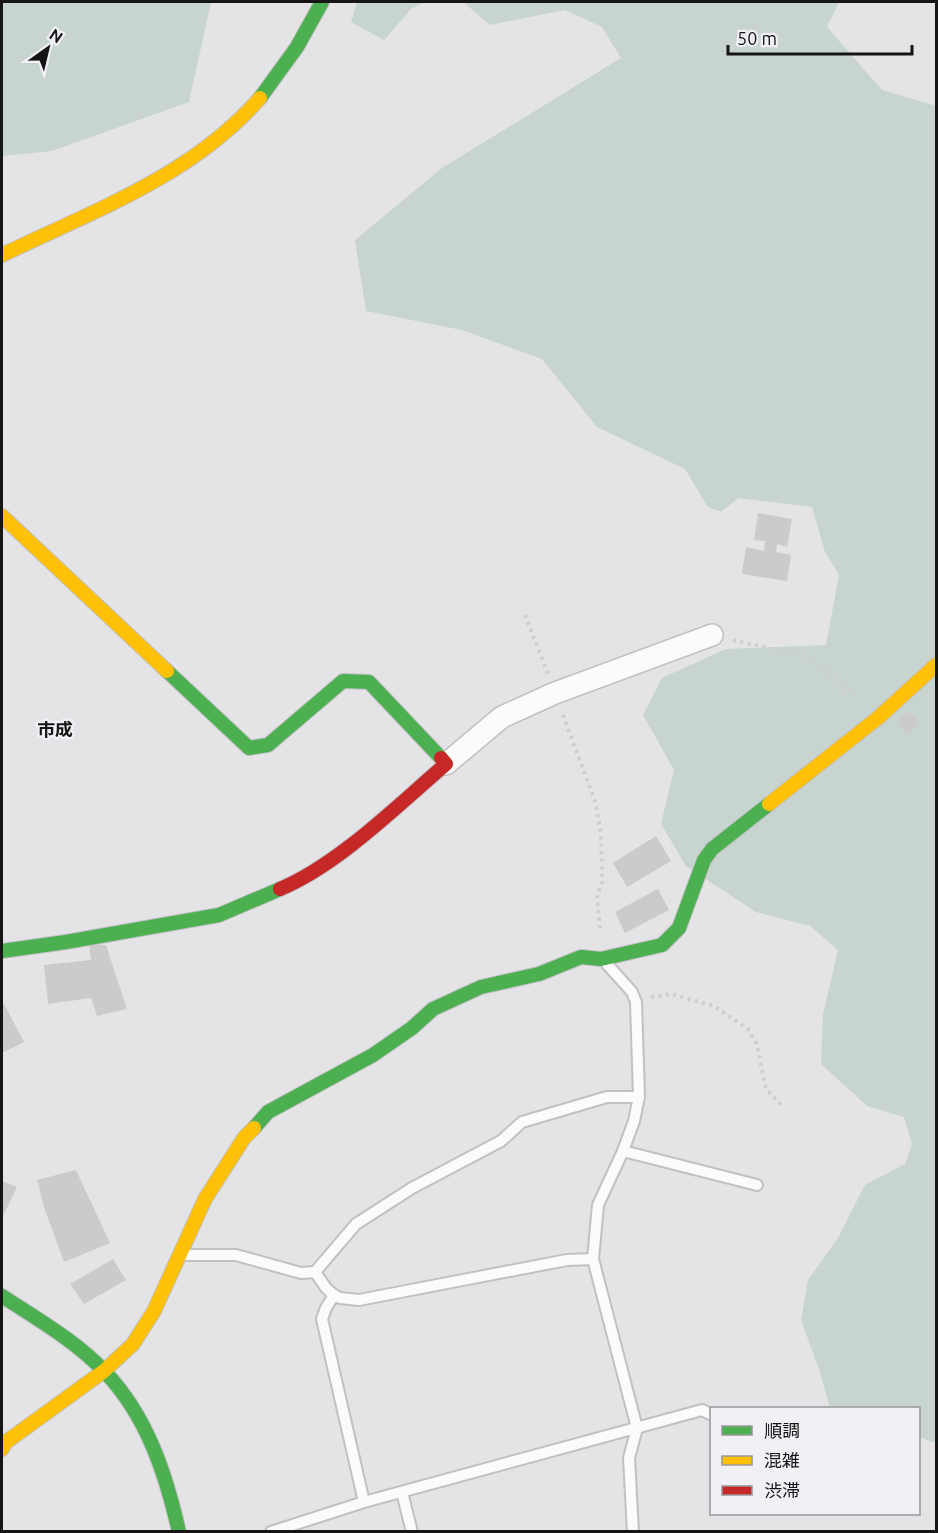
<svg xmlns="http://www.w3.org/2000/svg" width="938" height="1533" font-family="Ubuntu,'Noto Sans JP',sans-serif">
  <rect width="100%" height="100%" fill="#e4e4e7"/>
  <g fill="#c7d4cf">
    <polygon points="2,2 211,2 189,102 52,151 2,156"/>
    <polygon points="357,2 426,2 412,8 384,40 351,22"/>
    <polygon points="463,2 839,2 827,27 882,90 936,106 936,1443 919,1437 918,1408 830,1408 819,1369 801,1320 808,1280 838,1238 865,1185 905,1164 912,1144 904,1117 867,1106 821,1064 823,1014 838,950 810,926 756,912 686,866 661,824 674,770 643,715 662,678 726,649 826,645 839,575 825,552 812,507 738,498 721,512 708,507 685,469 597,427 542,359 462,330 366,311 355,240 442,168 621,58 602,27 565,10 490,25"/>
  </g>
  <g fill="#cbcbce">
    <polygon points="758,513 792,519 787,547 777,544 776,552 791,555 787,581 742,574 746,547 764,551 765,541 754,540"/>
    <polygon points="908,711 920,723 908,734 896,723"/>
    <polygon points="656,836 671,861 627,887 613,863"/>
    <polygon points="658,889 669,910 625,933 615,912"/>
    <polygon points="89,945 106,945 127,1009 97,1016 91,998 48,1004 44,965 91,960"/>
    <polygon points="4,1004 24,1042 2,1053 2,1005"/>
    <polygon points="76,1170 110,1243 64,1262 45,1210 37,1180"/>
    <polygon points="2,1181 17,1187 2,1218"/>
    <polygon points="113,1259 126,1280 84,1304 70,1284"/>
  </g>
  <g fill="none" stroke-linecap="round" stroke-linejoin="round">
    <defs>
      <g id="lane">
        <polyline points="606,963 632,992 636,1002 639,1097 634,1121 623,1151 598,1205 593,1259 637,1428 629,1458 633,1532"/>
        <polyline points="623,1151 757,1185"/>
        <polyline points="183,1255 236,1255 301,1273 315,1272 356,1224 412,1188 501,1141 522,1122 607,1097 639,1097"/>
        <polyline points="315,1272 326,1288 334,1295 326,1308 322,1319 364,1502"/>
        <polyline points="334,1295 340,1298 359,1300 567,1260 593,1259"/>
        <polyline points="402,1492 412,1532"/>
        <polyline points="271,1532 364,1502 702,1410 712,1415"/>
      </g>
      <polyline id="street" points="446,764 502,717 555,693 712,635"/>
      <g id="fast">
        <polyline points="260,98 297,47 322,2"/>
        <polyline points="167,671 249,748 268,745 343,681 369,682 441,758"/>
        <polyline points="2,951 66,942 219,915 280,889"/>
        <polyline points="254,1128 268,1112 373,1055 412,1028 433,1009 481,987 539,974 581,957 601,959 662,945 679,928 704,860 712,849 769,804"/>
        <path d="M 2,1296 C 37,1319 76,1341 105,1372 C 147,1416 166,1474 179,1532"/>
      </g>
      <g id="slow">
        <path d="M 2,255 C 93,211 192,176 260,98"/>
        <polyline points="2,516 167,671"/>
        <polyline points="769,804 879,717 936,665"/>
        <polyline points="2,1449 6,1442 104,1371 133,1344 154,1311 205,1199 244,1138 254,1128"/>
      </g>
      <path id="jam" d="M 280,889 C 338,865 398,805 446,764 L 441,758"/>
    </defs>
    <use href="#lane" stroke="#c1c1c4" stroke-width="14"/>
    <use href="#street" stroke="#c1c1c4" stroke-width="24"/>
    <use href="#fast" stroke="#c1c1c4" stroke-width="16"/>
    <use href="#slow" stroke="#c1c1c4" stroke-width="16"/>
    <use href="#jam" stroke="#c1c1c4" stroke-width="16"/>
    <g stroke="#cececf" stroke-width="4" stroke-dasharray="3 4.5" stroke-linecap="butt">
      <polyline points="525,615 548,674"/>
      <polyline points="733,640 811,658 859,699"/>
      <polyline points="563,715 595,801 601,833 602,883 597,895 600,931"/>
      <polyline points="651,997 671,994 714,1006 748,1029 757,1045 766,1089 783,1107"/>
    </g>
    <use href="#lane" stroke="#fbfbfb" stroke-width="10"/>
    <use href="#street" stroke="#fbfbfb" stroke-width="21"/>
    <use href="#fast" stroke="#4caf50" stroke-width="14"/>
    <use href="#slow" stroke="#ffc107" stroke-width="14"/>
    <use href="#jam" stroke="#c62828" stroke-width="14"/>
  </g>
  <g text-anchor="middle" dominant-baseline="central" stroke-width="5" stroke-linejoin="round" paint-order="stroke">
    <g font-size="18" font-weight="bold" fill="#151516" stroke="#f0f0f5">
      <text x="55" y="729">市成</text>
    </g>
  </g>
  <rect width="938" height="1533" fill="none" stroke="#151516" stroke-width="6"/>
  <rect x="710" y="1407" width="210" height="108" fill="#f0f0f5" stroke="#98989c" stroke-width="1.5"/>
  <rect x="722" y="1426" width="30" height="9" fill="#4caf50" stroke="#98989c" stroke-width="1.5"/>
  <text x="764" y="1437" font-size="18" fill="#151516">順調</text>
  <rect x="722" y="1456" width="30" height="9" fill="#ffc107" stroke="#98989c" stroke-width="1.5"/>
  <text x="764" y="1467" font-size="18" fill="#151516">混雑</text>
  <rect x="722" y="1486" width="30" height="9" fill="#c62828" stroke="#98989c" stroke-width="1.5"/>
  <text x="764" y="1497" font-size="18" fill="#151516">渋滞</text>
  <g transform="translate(48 48) rotate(34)" stroke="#f0f0f5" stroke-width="4.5" paint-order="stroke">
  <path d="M0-4.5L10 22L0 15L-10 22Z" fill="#151516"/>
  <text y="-9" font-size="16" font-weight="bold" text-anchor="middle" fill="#151516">N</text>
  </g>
  <path d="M728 45v9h184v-9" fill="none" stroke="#151516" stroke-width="3"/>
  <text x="737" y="45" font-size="18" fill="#151516" stroke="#f0f0f5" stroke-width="4.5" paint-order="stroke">50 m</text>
</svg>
